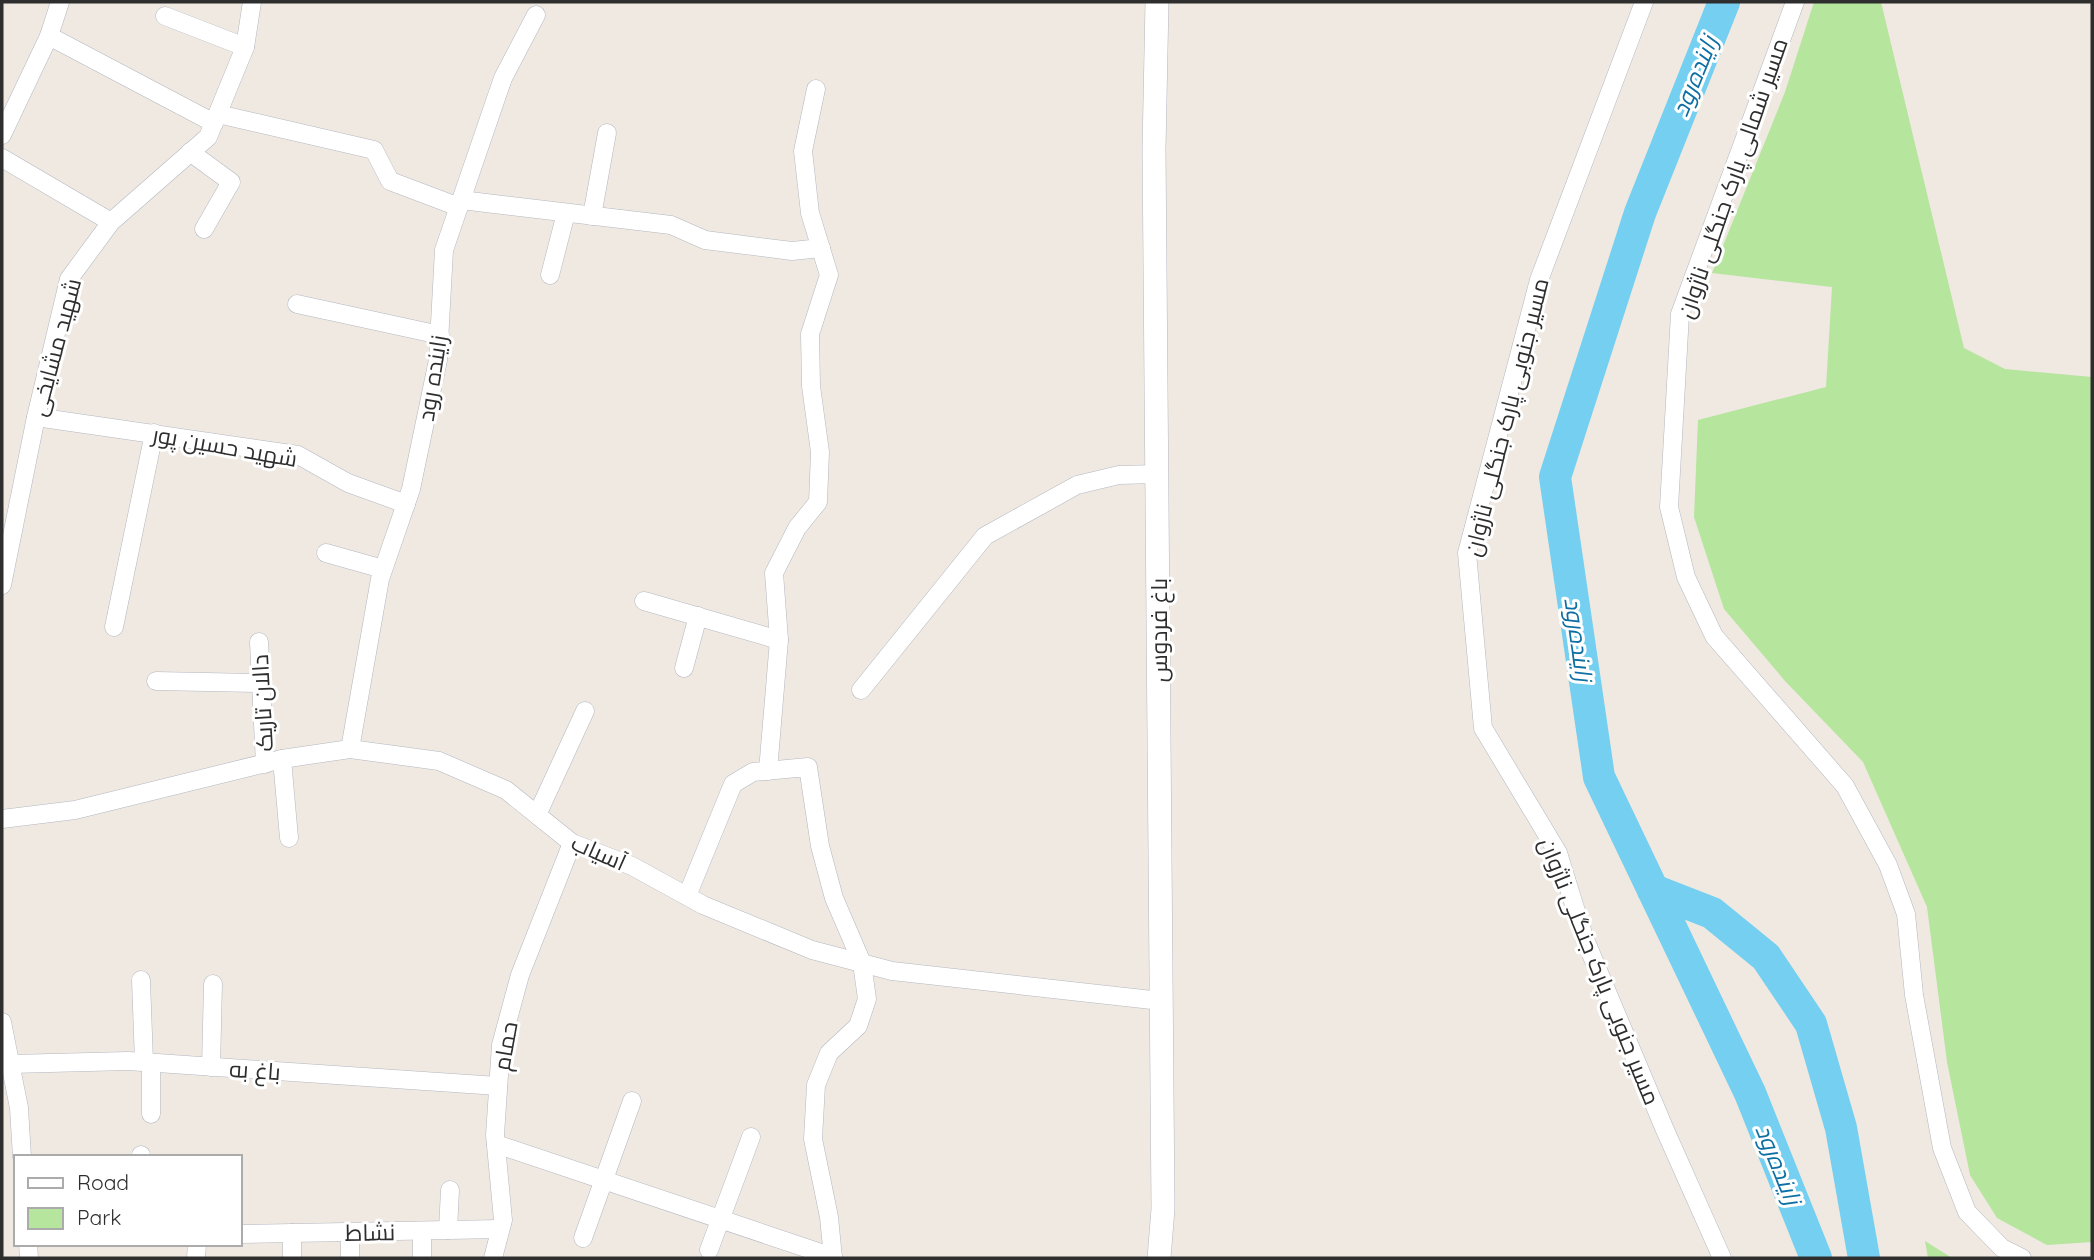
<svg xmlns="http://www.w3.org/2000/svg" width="2094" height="1260" font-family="Quicksand,Cairo,sans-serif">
  <rect width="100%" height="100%" fill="#efe9e1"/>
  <g fill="#b6e59e">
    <polygon points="1814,2 1881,2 1964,348 2005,369 2092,377 2092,1242 2047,1245 1997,1218 1970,1175 1947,1062 1927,907 1863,762 1785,681 1724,609 1694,517 1698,420 1826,387 1832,287 1712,273 1785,92"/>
    <polygon points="1925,1241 1952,1258 1928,1258"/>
  </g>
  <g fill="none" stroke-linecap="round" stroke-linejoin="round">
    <g stroke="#75cff0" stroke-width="32">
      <polyline points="1724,2 1640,213 1555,477 1599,777 1750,1093 1816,1258"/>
      <polyline points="1653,890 1712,913 1766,957 1811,1024 1841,1128 1864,1258"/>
    </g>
    <defs>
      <g id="minor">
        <polyline points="1644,2 1539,280 1467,553 1483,728 1558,853 1584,937 1665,1130 1722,1258"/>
        <polyline points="1795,2 1680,314 1669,507 1686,577 1714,636 1845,786 1888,865 1906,914 1914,995 1942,1148 1967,1212 2002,1248 2022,1258"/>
        <polyline points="165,16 245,47"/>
        <polyline points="49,36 214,123"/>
        <polyline points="218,114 374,150 390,181 459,207"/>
        <polyline points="2,135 49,36 60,2"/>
        <polyline points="190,152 231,182 204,229"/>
        <polyline points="2,158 111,222"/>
        <polyline points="461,200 671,225 705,240 792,251 821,248"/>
        <polyline points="592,216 607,133"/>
        <polyline points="550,275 566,213"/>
        <polyline points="297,304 440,335"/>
        <polyline points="36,417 298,455 348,483 406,504"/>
        <polyline points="326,553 383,569"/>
        <polyline points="2,585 36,417 69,279 111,222 208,137 245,47 252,2"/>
        <polyline points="644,601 779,640"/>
        <polyline points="114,627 154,433"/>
        <polyline points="259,642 265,764"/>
        <polyline points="684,668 698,616"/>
        <polyline points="156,681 261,683"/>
        <polyline points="861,690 985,536 1077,485 1119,475 1157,474"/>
        <polyline points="350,749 380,579 411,489 438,360 444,250 503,78 536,15"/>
        <polyline points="282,759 289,838"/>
        <polyline points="768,771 779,640 774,573 797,528 818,502 820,452 811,386 810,334 829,275 810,213 803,151 816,89"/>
        <polyline points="537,815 585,711"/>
        <polyline points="2,819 75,810 282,759 350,749 439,761 506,790 572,843 632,866 703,905 812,950 892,971 1161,1001"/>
        <polyline points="687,896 733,784 753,772 808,767 820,846 834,898 862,963 867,999 858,1026 829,1053 816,1085 813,1139 829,1217 833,1258"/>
        <polyline points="141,980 144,1062"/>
        <polyline points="2,1022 19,1108 22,1157"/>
        <polyline points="151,1063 151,1114"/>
        <polyline points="11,1064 128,1061 498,1086"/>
        <polyline points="211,1067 213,984"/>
        <polyline points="496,1144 833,1257"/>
        <polyline points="141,1157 141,1155"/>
        <polyline points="448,1230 450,1190"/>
        <polyline points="292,1233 292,1258"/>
        <polyline points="240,1234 500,1229"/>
        <polyline points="583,1238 632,1101"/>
        <polyline points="28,1244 29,1258"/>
        <polyline points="709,1250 751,1137"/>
        <polyline points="196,1258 197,1244"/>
        <polyline points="350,1258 350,1232"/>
        <polyline points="422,1258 422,1231"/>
        <polyline points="493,1258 503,1220 495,1135 501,1045 520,975 572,843"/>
      </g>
      <polyline id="tertiary" points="1157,2 1154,149 1163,1209 1159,1258"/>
    </defs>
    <use href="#minor" stroke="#b4b7c1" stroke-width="19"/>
    <use href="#tertiary" stroke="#b4b7c1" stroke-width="24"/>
    <use href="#minor" stroke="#fff" stroke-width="18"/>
    <use href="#tertiary" stroke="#fff" stroke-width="23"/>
  </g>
  <g text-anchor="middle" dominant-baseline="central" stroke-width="6" stroke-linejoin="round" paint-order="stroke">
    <g font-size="23" fill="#2e2e2e" stroke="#fff">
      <text transform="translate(1732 178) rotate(-71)">مسیر شمالی پارک جنگلی ناژوان</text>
      <text transform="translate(55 347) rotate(-75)">شهید مشایخی</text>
      <text transform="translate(432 378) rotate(-81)">زاینده رود</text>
      <text transform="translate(1506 417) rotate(-76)">مسیر جنوبی پارک جنگلی ناژوان</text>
      <text transform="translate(225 446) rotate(10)">شهید حسین پور</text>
      <text transform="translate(1158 630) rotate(-90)">باغ فردوس</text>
      <text transform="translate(262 703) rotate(-93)">دالان تاریک</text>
      <text transform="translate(599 852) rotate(24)">آسیاب</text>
      <text transform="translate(1600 971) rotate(68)">مسیر جنوبی پارک جنگلی ناژوان</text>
      <text transform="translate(505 1046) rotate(-80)">حمام</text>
      <text transform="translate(255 1070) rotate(4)">باغ به</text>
      <text transform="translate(370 1232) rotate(-1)">نشاط</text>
    </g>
    <g font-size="24" font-style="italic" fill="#0d6fa3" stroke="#fff">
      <text transform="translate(1694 76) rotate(-68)">زاینده‌رود</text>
      <text transform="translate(1579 639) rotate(82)">زاینده‌رود</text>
      <text transform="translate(1779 1164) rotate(68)">زاینده‌رود</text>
    </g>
  </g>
  <rect width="2094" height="1260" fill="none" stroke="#2e2e2e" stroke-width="7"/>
  <rect x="14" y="1155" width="228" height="91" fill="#ffffff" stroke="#ababab" stroke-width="2"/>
  <rect x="28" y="1178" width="35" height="10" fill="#ffffff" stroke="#ababab" stroke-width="2"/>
  <text x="77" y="1190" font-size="21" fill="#2e2e2e">Road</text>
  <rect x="28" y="1208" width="35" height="21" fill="#b6e59e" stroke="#ababab" stroke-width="2"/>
  <text x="77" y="1225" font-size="21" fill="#2e2e2e">Park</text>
</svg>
